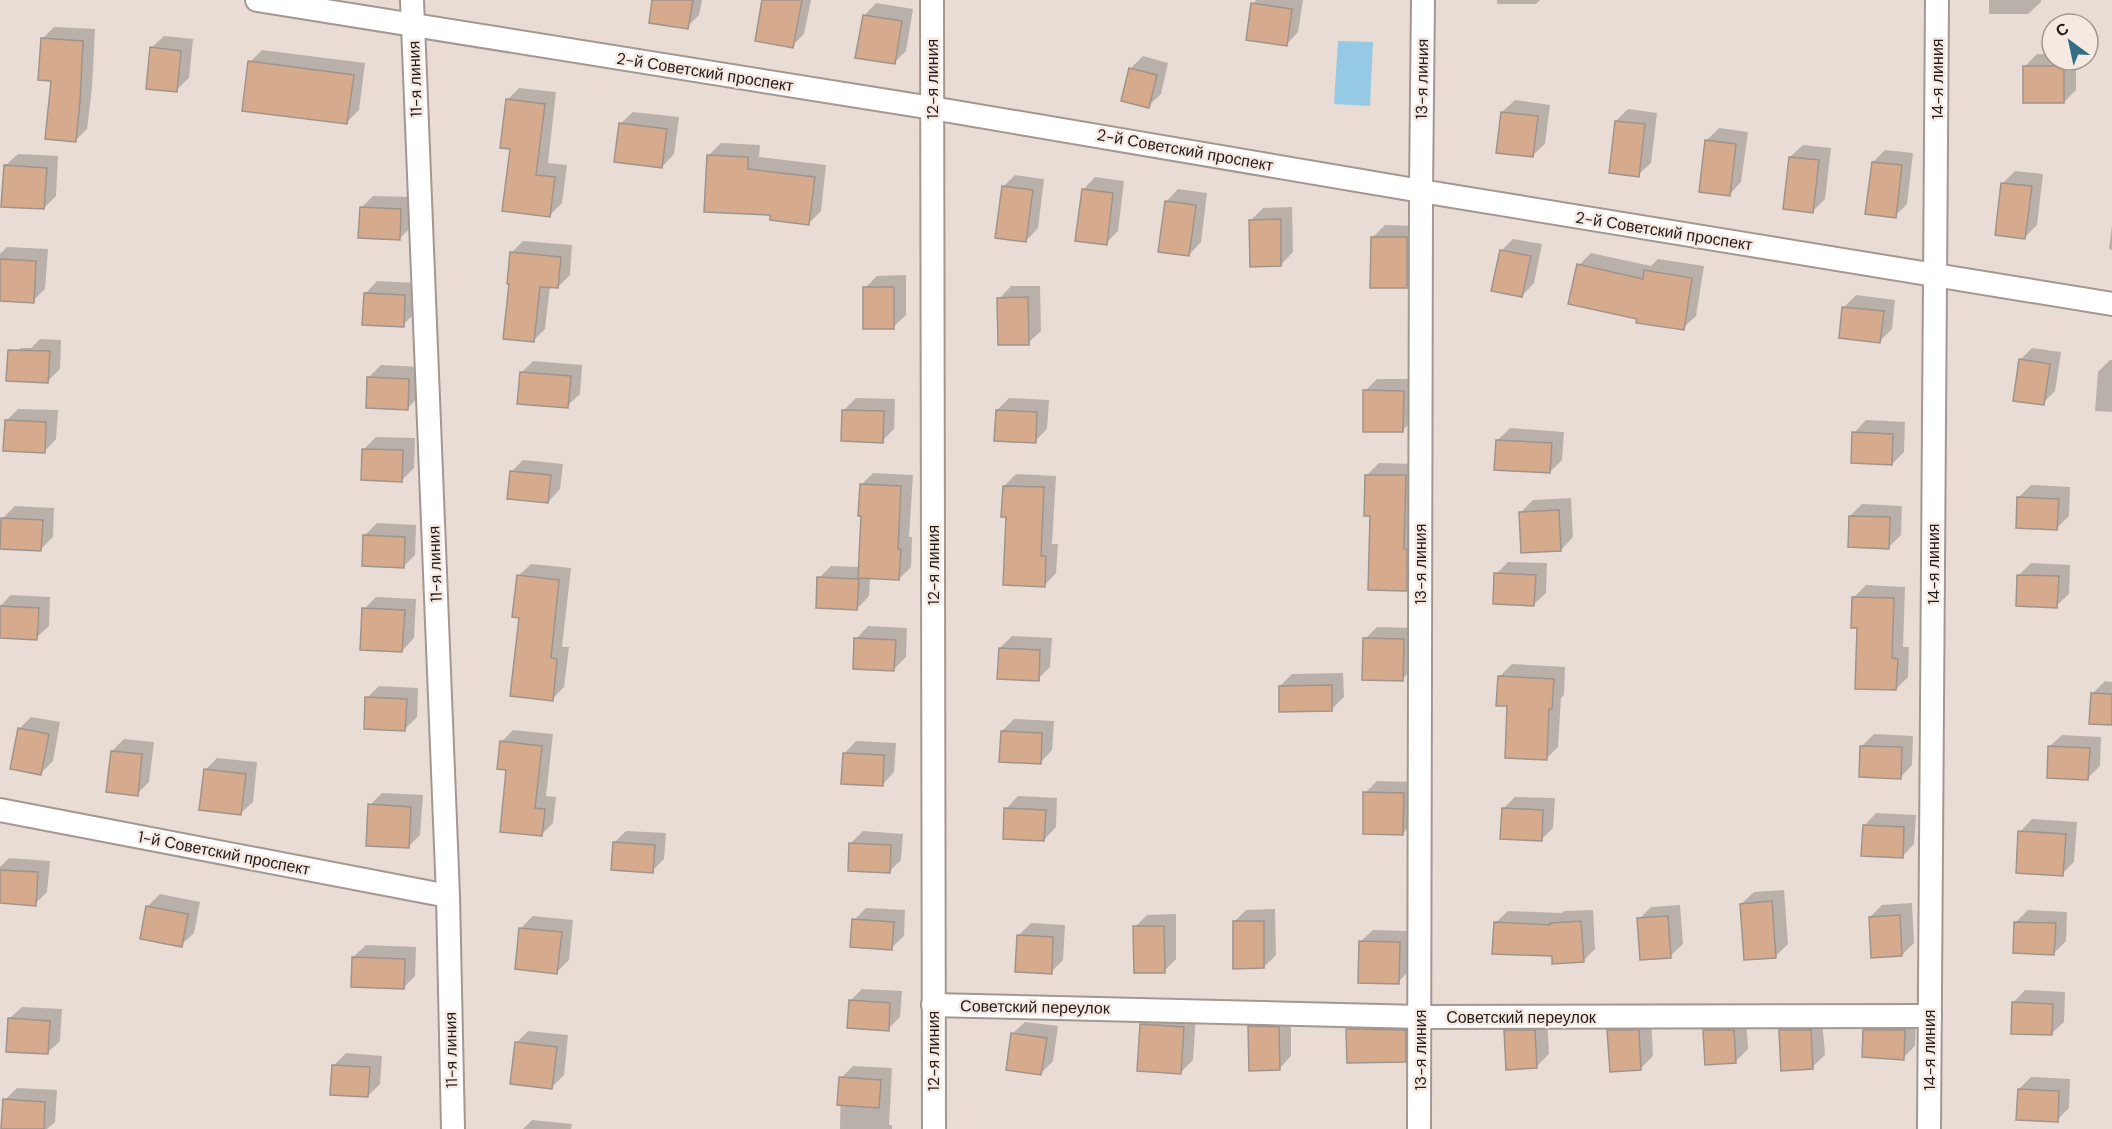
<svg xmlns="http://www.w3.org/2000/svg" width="2112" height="1129" font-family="'DM Sans',sans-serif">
  <rect width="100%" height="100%" fill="#e9dcd5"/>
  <polygon fill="#96cae4" points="1338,41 1373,42 1370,106 1334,104"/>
  <g fill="#0003">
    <polygon points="654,0 702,0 699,15 687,27"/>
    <polygon points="764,0 811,0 804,34 792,46"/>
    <polygon points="1256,0 1303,0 1298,32 1286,45 1253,4"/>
    <polygon points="1497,0 1540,0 1536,4 1497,4"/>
    <polygon points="1989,0 2041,0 2041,2 2028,14 1989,14"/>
    <polygon points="876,3 913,9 906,51 894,63 864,16"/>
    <polygon points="54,27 95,29 92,88 87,129 75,141 52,79 42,39"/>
    <polygon points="164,36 193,39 189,78 176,90 151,48"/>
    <polygon points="262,50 365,63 359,110 347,122 250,62"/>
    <polygon points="2037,54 2052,54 2052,60 2076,60 2076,90 2064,102 2024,67"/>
    <polygon points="1143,56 1168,63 1161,94 1148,106 1130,69"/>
    <polygon points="519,88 556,92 548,163 567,165 562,203 550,215 512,147 507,100"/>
    <polygon points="1515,100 1550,105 1545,144 1532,156 1502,112"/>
    <polygon points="1628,109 1657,113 1651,163 1638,175 1616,121"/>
    <polygon points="633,112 679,117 674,154 662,167 620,124"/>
    <polygon points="1719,128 1748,132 1741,182 1729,195 1707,140"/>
    <polygon points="721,143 760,145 759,157 826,165 821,211 809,223 772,213 708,156"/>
    <polygon points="1803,145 1831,148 1825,199 1813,211 1790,157"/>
    <polygon points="1885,150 1913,153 1907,204 1895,216 1873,162"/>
    <polygon points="18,154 58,156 56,196 44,208 5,166"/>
    <polygon points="2015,171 2043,174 2037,225 2025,237 2003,183"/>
    <polygon points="1015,175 1044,179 1038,228 1026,241 1003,187"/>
    <polygon points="1095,177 1124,181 1118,231 1106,243 1083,190"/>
    <polygon points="1178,189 1207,193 1201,242 1189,255 1166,202"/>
    <polygon points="373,196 413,197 411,227 399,239 361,208"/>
    <polygon points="1292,207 1293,252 1281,265 1251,220 1263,208"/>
    <polygon points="1385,225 1419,226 1419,275 1407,287 1373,237"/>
    <polygon points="2112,225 2112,250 2109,249"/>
    <polygon points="1513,239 1542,244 1534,283 1522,296 1501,251"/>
    <polygon points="523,241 572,245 570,275 558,287 550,286 545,329 533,341 511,283 511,253"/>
    <polygon points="7,247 48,249 45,289 33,301 0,299 0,254"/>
    <polygon points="1591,253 1651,266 1658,259 1704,266 1696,316 1683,328 1638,318 1579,265"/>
    <polygon points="906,275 906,315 893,327 865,288 877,276"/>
    <polygon points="377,281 417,283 415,313 403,325 365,294"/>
    <polygon points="1011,286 1040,286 1041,331 1028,343 999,299"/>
    <polygon points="1856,295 1895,300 1892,329 1880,341 1844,307"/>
    <polygon points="40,339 61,340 60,369 48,381 9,361 21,348 31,348"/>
    <polygon points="2032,348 2061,352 2055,391 2043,403 2020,360"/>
    <polygon points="2110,360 2112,360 2112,412 2095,411 2098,372"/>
    <polygon points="533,361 582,365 580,394 567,406 521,373"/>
    <polygon points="381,365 421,367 419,396 407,409 369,377"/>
    <polygon points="1377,379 1415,379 1414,419 1402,431 1365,391"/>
    <polygon points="856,398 895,399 894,429 882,441 844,410"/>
    <polygon points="1009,398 1049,400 1047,429 1035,441 997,410"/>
    <polygon points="18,409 58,410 56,439 44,452 6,421"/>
    <polygon points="1866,420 1905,422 1904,452 1892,464 1854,433"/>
    <polygon points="1510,428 1564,432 1562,460 1550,472 1498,440"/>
    <polygon points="376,437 415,438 414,468 402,480 364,449"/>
    <polygon points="523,460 563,464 560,489 548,502 511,472"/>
    <polygon points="1379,463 1417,464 1418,577 1406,589 1371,515 1366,476"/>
    <polygon points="873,473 913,475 909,537 912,537 911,567 899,579 870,578 869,596 857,609 819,578 831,566 860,567 863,514 861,485"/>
    <polygon points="1016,474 1056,476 1052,544 1058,544 1056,573 1044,586 1008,516 1004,486"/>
    <polygon points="2031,485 2070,487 2069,516 2057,528 2019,497"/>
    <polygon points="1571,498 1573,537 1561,550 1520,513 1533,500"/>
    <polygon points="1862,504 1902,506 1901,535 1888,548 1850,516"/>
    <polygon points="15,506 54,508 53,537 41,549 3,518"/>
    <polygon points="377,523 416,525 415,555 403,567 365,535"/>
    <polygon points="1508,562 1547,563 1546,593 1533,605 1496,574"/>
    <polygon points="2031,563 2070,565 2069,594 2056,606 2019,575"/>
    <polygon points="531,564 571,568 562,647 569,647 564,687 552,699 521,616 518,576"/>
    <polygon points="1866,585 1905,587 1903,647 1909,647 1908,677 1896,689 1859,627 1854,597"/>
    <polygon points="11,595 50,597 49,626 36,638 0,636 0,606"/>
    <polygon points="376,597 416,599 414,638 402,651 364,609"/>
    <polygon points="868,626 907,628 906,657 893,670 856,639"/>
    <polygon points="1377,627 1415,628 1415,667 1402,679 1365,639"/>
    <polygon points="1012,636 1052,638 1050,667 1038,679 1000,648"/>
    <polygon points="1512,664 1565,667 1564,695 1561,698 1558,747 1546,759 1509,705 1500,676"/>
    <polygon points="1343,673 1344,697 1332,709 1280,686 1292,674"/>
    <polygon points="2105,681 2112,682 2112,724 2092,694"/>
    <polygon points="379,686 418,688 417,717 405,729 367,698"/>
    <polygon points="31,717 60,722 53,761 41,773 19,729"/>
    <polygon points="1014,719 1054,721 1052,750 1040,763 1002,731"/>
    <polygon points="513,730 553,734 546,796 556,797 553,823 541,835 501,742"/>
    <polygon points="1874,734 1913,736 1912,765 1900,778 1862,746"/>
    <polygon points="2062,735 2101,737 2100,766 2088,778 2049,747"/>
    <polygon points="124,739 154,742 149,782 137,794 112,751"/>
    <polygon points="856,741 896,743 894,772 882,785 844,754"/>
    <polygon points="217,758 257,762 253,802 240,814 205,770"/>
    <polygon points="1377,781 1416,782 1415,821 1403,833 1365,793"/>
    <polygon points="382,793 423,795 420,835 408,847 370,805"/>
    <polygon points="1018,796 1057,798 1056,827 1044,840 1006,809"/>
    <polygon points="1515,797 1555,798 1553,828 1541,840 1503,809"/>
    <polygon points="1876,813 1916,815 1914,844 1902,857 1864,826"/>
    <polygon points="2032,819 2077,822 2074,862 2062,874 2020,832"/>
    <polygon points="626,831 666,833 664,859 652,871 614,843"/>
    <polygon points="863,831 903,834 901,860 889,872 851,843"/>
    <polygon points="9,858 50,861 47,892 35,904 0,902 0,867"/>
    <polygon points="1784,890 1788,944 1776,956 1741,904 1754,892"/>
    <polygon points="160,894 200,902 194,933 181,945 148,906"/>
    <polygon points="1912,903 1914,943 1902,955 1870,917 1882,905"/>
    <polygon points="1680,905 1683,944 1670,956 1639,919 1651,907"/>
    <polygon points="866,908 905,910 904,936 891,948 854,920"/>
    <polygon points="1275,909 1276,955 1264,967 1234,922 1246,910"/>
    <polygon points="1593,910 1595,949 1583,961 1553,955 1495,923 1508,911 1562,913 1564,911"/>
    <polygon points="2028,910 2067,912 2066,941 2054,953 2016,922"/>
    <polygon points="1176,914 1176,959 1164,971 1135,927 1147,915"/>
    <polygon points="533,916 573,920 569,960 557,972 521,928"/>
    <polygon points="1031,923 1065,925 1063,960 1051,972 1019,935"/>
    <polygon points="1373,930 1411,931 1410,970 1398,982 1360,942"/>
    <polygon points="366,945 416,947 415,976 403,988 353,957"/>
    <polygon points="862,989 902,991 900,1017 888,1029 850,1001"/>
    <polygon points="2025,990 2065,992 2064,1022 2051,1034 2013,1003"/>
    <polygon points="22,1007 62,1009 60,1041 47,1053 9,1019"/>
    <polygon points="1154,1013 1196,1015 1193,1060 1181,1072 1141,1025"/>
    <polygon points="1262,1015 1291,1015 1291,1056 1279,1069 1250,1027"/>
    <polygon points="1360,1017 1417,1019 1417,1049 1405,1061 1348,1029"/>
    <polygon points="1651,1018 1653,1056 1641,1068 1609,1031 1621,1019"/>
    <polygon points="1717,1018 1746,1018 1748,1049 1736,1061 1704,1031"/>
    <polygon points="1793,1018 1822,1018 1825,1055 1812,1067 1780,1030"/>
    <polygon points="1877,1018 1916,1018 1915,1046 1903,1058 1865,1030"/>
    <polygon points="1517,1019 1547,1019 1549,1054 1537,1066 1505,1031"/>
    <polygon points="1025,1022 1058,1026 1053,1061 1041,1073 1012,1034"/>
    <polygon points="528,1031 568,1035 564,1075 552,1087 516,1043"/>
    <polygon points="346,1053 382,1056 380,1084 368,1096 333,1066"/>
    <polygon points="853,1066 892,1068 889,1125 892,1125 892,1129 840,1129 841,1078"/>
    <polygon points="2031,1077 2070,1079 2069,1108 2057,1120 2019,1089"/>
    <polygon points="17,1088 57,1090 55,1122 47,1129 3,1129 5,1100"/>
    <polygon points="532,1120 572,1124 571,1129 523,1129"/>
  </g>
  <g fill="#d6aa8d" stroke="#9f948c" stroke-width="1.5">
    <polygon points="652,0 693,0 688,29 649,23"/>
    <polygon points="762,0 802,0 793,48 755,41"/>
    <polygon points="1251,3 1292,9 1287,46 1246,40"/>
    <polygon points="863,15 902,21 895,64 855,58"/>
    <polygon points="41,38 83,41 80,101 76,142 45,139 51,81 38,80"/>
    <polygon points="150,47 181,51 177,92 146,89"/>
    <polygon points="248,61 354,75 347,124 242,111"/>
    <rect x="2023" y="66" width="41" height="37"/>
    <polygon points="1129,68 1157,75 1149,108 1121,101"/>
    <polygon points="506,99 545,104 536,175 555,177 550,217 502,211 510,149 500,148"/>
    <polygon points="1501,112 1538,116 1533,157 1496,153"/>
    <polygon points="1615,121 1645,124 1639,177 1609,173"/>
    <polygon points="619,123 667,129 662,168 614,162"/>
    <polygon points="1705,140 1736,144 1730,196 1699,192"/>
    <polygon points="707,155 748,157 748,169 815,177 809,225 770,220 770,215 704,212"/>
    <polygon points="1789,157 1819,160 1813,213 1783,209"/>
    <polygon points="1872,162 1902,165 1896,218 1865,214"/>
    <polygon points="4,165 47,168 44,209 1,207"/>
    <polygon points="2001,183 2032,186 2025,239 1995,235"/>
    <polygon points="1002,186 1033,190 1026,242 995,238"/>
    <polygon points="1082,189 1113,193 1107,245 1075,241"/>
    <polygon points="1165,201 1196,205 1189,256 1158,252"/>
    <polygon points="360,207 401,209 400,240 358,238"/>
    <polygon points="1281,219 1281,266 1250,267 1249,220"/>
    <polygon points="1371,237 1407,237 1407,288 1370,288"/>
    <polygon points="1500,250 1531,256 1522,297 1491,291"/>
    <polygon points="510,252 561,257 558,288 540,287 534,342 503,339 509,284 507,284"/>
    <polygon points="0,259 36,261 34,303 0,301"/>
    <polygon points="1577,264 1643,279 1644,270 1692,278 1684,330 1636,323 1637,319 1568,304"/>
    <rect x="863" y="287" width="31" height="42"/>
    <polygon points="364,293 405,295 404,327 362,325"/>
    <polygon points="1028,297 1029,345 998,345 997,298"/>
    <polygon points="1842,307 1884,311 1880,343 1839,338"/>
    <polygon points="8,350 50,351 48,383 6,381"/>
    <polygon points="2019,359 2050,364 2044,405 2013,401"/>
    <polygon points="520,372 571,376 568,408 517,404"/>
    <polygon points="367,377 409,379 408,410 366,408"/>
    <polygon points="1363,390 1404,391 1403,432 1363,432"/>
    <polygon points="842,410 884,411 883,443 841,441"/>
    <polygon points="996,410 1037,412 1036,443 994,441"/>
    <polygon points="5,420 46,422 45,453 3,451"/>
    <polygon points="1852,432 1893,434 1892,465 1851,463"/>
    <polygon points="1496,440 1552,443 1550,473 1494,470"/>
    <polygon points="362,449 403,450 402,482 361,480"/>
    <polygon points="510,471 551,475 548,503 507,499"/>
    <polygon points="1365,475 1406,475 1404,549 1407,549 1407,591 1368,590 1370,516 1364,516"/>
    <polygon points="860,484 901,486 898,549 901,549 899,580 858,578 861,516 858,516"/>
    <polygon points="1003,486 1044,487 1041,556 1046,556 1045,587 1003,585 1006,517 1001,517"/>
    <polygon points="2017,497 2059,499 2057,530 2016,528"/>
    <polygon points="1559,510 1561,551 1521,553 1519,512"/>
    <polygon points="1849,516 1890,517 1889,549 1848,547"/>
    <polygon points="1,518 43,520 41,551 0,549"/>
    <polygon points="363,535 405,537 404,568 362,566"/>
    <polygon points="1494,573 1536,575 1534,606 1493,604"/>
    <polygon points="517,575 559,580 551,658 557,659 553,701 510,696 519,618 512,617"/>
    <polygon points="2017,575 2059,576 2057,608 2016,606"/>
    <polygon points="817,577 859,579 857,610 816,608"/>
    <polygon points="1852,597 1894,598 1892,658 1898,659 1896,690 1855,689 1857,628 1851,628"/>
    <polygon points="0,606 39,608 37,640 0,638"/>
    <polygon points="362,608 405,610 402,652 360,650"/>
    <polygon points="854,638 896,640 894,671 853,669"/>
    <polygon points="1363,638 1404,639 1403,681 1362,680"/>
    <polygon points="999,648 1040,650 1039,681 997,679"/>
    <polygon points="1498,676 1554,679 1552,709 1549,709 1547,760 1505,758 1507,706 1496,706"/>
    <polygon points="1332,685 1332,711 1279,712 1279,686"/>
    <polygon points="2091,693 2112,694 2112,725 2089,724"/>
    <polygon points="365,697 407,699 405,731 364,729"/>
    <polygon points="18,728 49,734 41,775 10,769"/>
    <polygon points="1001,731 1042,733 1041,764 999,762"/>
    <polygon points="500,741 542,746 535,808 545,809 542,836 500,832 506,770 497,769"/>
    <polygon points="1860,746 1902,747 1901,779 1859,777"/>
    <polygon points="2048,746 2090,748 2088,780 2047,778"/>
    <polygon points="111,751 142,754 138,796 106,792"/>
    <polygon points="843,753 884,755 883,786 841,784"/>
    <polygon points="204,769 246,774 241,815 199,810"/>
    <polygon points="1363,792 1404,793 1403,835 1363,834"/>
    <polygon points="368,804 411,807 409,848 366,846"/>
    <polygon points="1004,808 1046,810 1044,841 1003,839"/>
    <polygon points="1502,808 1543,810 1542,841 1500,839"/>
    <polygon points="1863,825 1904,827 1903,858 1861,856"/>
    <polygon points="2018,831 2066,834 2063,876 2016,873"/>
    <polygon points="613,842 655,845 653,873 611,870"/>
    <polygon points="849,843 891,845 890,873 848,871"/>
    <polygon points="0,870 38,872 36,906 0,903"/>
    <polygon points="1772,901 1776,958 1744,960 1740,904"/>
    <polygon points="146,906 188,914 182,947 140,939"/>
    <polygon points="1900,915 1902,956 1871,958 1869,917"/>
    <polygon points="1668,916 1671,958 1640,960 1637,918"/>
    <polygon points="852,919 894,922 892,950 850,947"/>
    <polygon points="1233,921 1264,921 1264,968 1233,969"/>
    <polygon points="1581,921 1584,962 1552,964 1552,956 1492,954 1494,922 1550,925 1550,923"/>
    <polygon points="2014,922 2056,923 2054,955 2013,953"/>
    <polygon points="1133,926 1164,926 1165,973 1134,973"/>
    <polygon points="519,928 562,932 557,974 515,969"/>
    <polygon points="1017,935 1053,937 1052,974 1015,972"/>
    <polygon points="1359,941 1400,942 1399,984 1358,983"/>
    <polygon points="352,957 405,959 404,989 351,987"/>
    <polygon points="849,1000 890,1003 889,1031 847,1028"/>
    <polygon points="2012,1002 2053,1004 2052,1035 2011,1034"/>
    <polygon points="8,1018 50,1021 48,1054 6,1052"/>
    <polygon points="1140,1024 1184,1027 1181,1074 1137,1071"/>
    <polygon points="1248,1026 1279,1027 1280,1070 1249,1071"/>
    <polygon points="1346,1029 1406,1030 1406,1062 1347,1063"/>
    <polygon points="1504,1030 1535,1030 1537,1068 1506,1070"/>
    <polygon points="1607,1030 1639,1030 1641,1070 1610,1072"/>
    <polygon points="1703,1030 1734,1030 1736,1063 1705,1065"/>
    <polygon points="1779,1030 1811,1030 1813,1069 1781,1071"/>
    <polygon points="1863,1030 1905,1030 1904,1060 1862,1057"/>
    <polygon points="1011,1033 1047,1038 1041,1075 1006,1070"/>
    <polygon points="515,1042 557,1047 552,1089 510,1084"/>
    <polygon points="332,1065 370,1067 368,1097 330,1095"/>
    <polygon points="839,1077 881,1080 879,1108 837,1105"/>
    <polygon points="2018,1089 2059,1091 2058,1122 2016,1120"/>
    <polygon points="3,1099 45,1102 44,1129 1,1129"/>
  </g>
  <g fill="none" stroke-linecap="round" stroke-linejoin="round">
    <defs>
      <g id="street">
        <polyline points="257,0 932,108 1421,191 2112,304"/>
        <polyline points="412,0 448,896 453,1129"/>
        <polyline points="932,0 934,1129"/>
        <polyline points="0,810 448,896"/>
        <polyline points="933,1005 1420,1017 1930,1016"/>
        <polyline points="1419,1129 1421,191 1423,0"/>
        <polyline points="1929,1129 1937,0"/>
      </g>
    </defs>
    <use href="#street" stroke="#a49791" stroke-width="26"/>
    <use href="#street" stroke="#fff" stroke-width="22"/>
  </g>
  <g text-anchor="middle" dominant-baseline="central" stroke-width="5" stroke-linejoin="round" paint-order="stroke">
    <g font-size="16" fill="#211c1a" stroke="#f6e9e2">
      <text transform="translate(705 72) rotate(9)">2-й Советский проспект</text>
      <text transform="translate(415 79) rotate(-92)">11-я линия</text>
      <text transform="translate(932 79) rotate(-90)">12-я линия</text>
      <text transform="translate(1422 79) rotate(-89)">13-я линия</text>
      <text transform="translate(1937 79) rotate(-90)">14-я линия</text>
      <text transform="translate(1185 150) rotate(10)">2-й Советский проспект</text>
      <text transform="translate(1664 231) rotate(9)">2-й Советский проспект</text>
      <text transform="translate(435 564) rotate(-92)">11-я линия</text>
      <text transform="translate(1420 564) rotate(-90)">13-я линия</text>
      <text transform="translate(1933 564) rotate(-90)">14-я линия</text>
      <text transform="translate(933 565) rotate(-90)">12-я линия</text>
      <text transform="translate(224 853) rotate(11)">1-й Советский проспект</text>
      <text transform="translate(1035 1007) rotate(1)">Советский переулок</text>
      <text x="1521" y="1017">Советский переулок</text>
      <text transform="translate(451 1050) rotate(-91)">11-я линия</text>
      <text transform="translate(1420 1050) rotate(-90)">13-я линия</text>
      <text transform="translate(1929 1050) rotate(-90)">14-я линия</text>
      <text transform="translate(933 1051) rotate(-90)">12-я линия</text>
    </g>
  </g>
  <g transform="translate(2070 42) rotate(327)"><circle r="28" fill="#f6e9e2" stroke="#a19792" stroke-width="1.5"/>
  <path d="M0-4.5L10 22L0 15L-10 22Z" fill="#336e86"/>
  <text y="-9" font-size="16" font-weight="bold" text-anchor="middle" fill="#211c1a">С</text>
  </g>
</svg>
